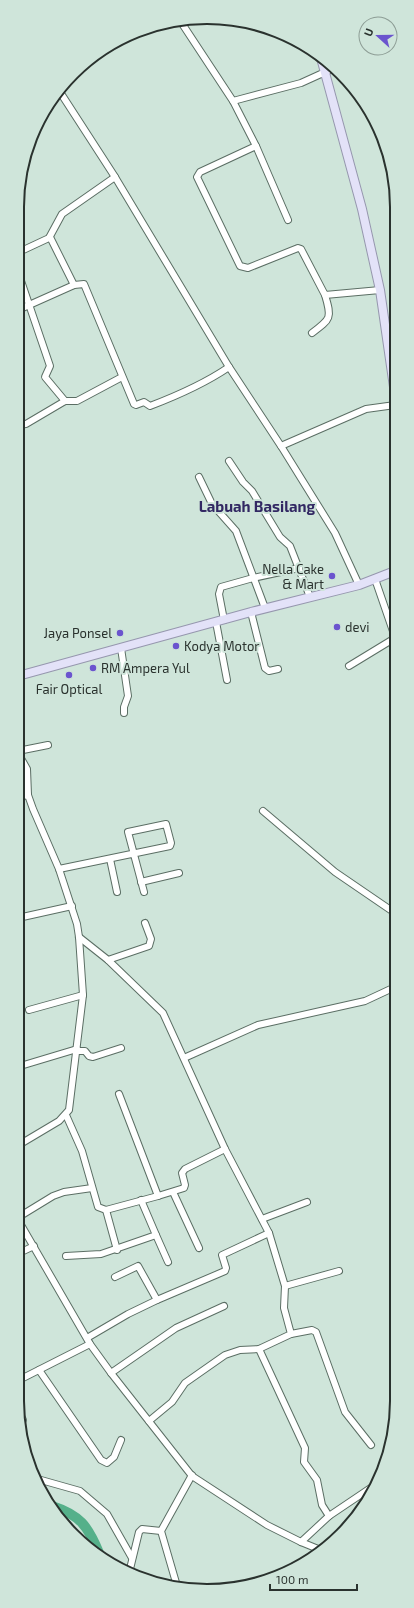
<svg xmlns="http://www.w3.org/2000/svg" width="414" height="1608" font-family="'Exo 2',sans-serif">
  <rect width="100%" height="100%" fill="#cfe5da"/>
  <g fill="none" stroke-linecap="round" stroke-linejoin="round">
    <path stroke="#55b08a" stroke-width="10" d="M 52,1506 C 80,1515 88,1526 99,1553"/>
    <defs>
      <g id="minor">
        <polyline points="181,22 233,101 256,146 200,172 197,177 240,266 248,268 298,248 301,249 325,295 380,290"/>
        <polyline points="60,92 115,177 229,367 281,446 335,533 359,585"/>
        <polyline points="233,101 301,83 334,68"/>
        <polyline points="256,146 288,220"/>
        <polyline points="50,237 74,285"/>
        <polyline points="19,252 49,238 62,214 115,177"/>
        <polyline points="19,275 50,366 45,377 65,401"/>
        <path d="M 18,310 L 74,285 L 84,284 L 134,404 L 136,405 L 144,402 L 150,406 C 179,395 204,384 229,367"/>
        <path d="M 312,333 C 331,319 332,318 325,295"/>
        <polyline points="18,425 26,424 65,401 77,401 122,377"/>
        <polyline points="281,446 366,409 395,405"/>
        <polyline points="229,461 243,482 252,491 280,537 290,546 310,597"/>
        <polyline points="199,477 212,504 236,531 265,608"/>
        <polyline points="375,579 395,637"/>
        <polyline points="251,612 265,668 269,671 278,669"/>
        <polyline points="224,620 219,594 221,587 253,578 299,568"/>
        <polyline points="216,622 227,680"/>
        <polyline points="121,648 128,696 124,707 124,713"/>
        <polyline points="349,666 395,638"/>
        <polyline points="18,751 48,745"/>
        <polyline points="18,797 28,795"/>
        <polyline points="263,811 335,872 395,913"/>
        <polyline points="110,859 117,892"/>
        <polyline points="59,869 170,846 171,843 166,824 128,832 144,892"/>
        <polyline points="141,882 179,873"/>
        <polyline points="18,918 72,906"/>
        <polyline points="79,937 108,960 163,1013 225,1149 269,1233 285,1286 284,1308 291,1334 259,1349 240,1350 225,1355 185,1383 172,1402 149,1421"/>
        <polyline points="108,960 149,946 151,939 145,923"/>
        <polyline points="29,1010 83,995"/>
        <polyline points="77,1051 85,1051 89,1056 93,1057 121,1048"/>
        <polyline points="184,1058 258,1025 365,1001 395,987"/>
        <polyline points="17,1067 77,1049"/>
        <polyline points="66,1115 82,1151 98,1207 106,1210 158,1196 119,1094"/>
        <polyline points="17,1146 59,1121 69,1110 83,995 79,937 77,924 59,869 33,809 28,795 27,769 18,753"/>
        <polyline points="173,1192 199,1248"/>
        <polyline points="158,1196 184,1188 185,1185 182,1173 185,1169 225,1149"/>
        <polyline points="106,1210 117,1250"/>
        <polyline points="17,1218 90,1344 111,1373 192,1476 267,1525 301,1542 323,1551"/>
        <polyline points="17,1218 53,1196 64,1192 92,1188"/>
        <polyline points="262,1219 307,1202"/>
        <polyline points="156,1235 168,1262"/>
        <polyline points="17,1254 34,1246"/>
        <polyline points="66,1256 101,1254 156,1235 141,1200"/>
        <polyline points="285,1286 339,1271"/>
        <polyline points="157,1300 225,1271 226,1268 222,1255 269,1233"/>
        <polyline points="291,1334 312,1330 316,1332 345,1412 371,1445"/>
        <polyline points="87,1338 128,1314 157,1300 138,1266 115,1277"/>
        <polyline points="259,1349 305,1448 304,1462 317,1480 322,1505 329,1516"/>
        <polyline points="39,1370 101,1460 107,1463 114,1457 121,1440"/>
        <polyline points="111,1373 176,1328 224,1306"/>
        <polyline points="17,1381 90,1344"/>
        <polyline points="19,1412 23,1420 21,1423"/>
        <polyline points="34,1478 80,1491 107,1514 132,1558"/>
        <polyline points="301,1542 329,1516 375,1485"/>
        <polyline points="129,1573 139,1532 142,1529 161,1531"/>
        <polyline points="177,1586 161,1531 192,1475"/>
      </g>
      <g id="major">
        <polyline points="321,58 362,209 380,290 395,394"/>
        <polyline points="18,676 251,612 359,585 395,571"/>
      </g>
    </defs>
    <use href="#minor" stroke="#5b6e64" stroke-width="8"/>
    <use href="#major" stroke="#9697ae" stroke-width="10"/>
    <use href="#minor" stroke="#fff" stroke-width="6"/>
    <use href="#major" stroke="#e3e2f8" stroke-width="8"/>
  </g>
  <g fill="#6b54ce" stroke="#cfe5da" stroke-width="1.5">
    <circle cx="332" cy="576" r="4"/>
    <circle cx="337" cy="627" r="4"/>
    <circle cx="120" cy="633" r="4"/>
    <circle cx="176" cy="646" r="4"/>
    <circle cx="93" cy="668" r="4"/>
    <circle cx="69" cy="675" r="4"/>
  </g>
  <g text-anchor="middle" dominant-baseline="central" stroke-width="4" stroke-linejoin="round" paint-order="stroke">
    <g font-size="13" fill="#2a322e" stroke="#cfe5da" text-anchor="start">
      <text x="324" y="569" text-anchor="end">Nella Cake<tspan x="324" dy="15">&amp; Mart</tspan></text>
      <text x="345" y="627">devi</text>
      <text x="112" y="633" text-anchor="end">Jaya Ponsel</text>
      <text x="184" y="646">Kodya Motor</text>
      <text x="101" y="668">RM Ampera Yul</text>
      <text x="69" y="689" text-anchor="middle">Fair Optical</text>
    </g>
    <g font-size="15" font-weight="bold" fill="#322863" stroke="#cfe5da">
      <text x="257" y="506">Labuah Basilang</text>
    </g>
  </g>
  <path d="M0 0H414V1608H0ZM207 24H207A183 183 0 0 1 390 207V1401A183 183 0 0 1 207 1584H207A183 183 0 0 1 24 1401V207A183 183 0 0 1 207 24Z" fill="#cfe5da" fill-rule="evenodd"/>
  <path fill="none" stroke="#2a322e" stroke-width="2" d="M207 24H207A183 183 0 0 1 390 207V1401A183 183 0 0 1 207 1584H207A183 183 0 0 1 24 1401V207A183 183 0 0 1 207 24Z"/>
  <g transform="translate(378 36) rotate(291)"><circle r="19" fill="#cfe5da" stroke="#8d9d95"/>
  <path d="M0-3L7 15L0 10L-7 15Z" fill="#6b54ce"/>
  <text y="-6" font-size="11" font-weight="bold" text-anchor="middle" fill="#2a322e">U</text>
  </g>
  <path d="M270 1584v6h87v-6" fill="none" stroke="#2a322e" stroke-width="2"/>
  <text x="276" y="1584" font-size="12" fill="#2a322e" stroke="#cfe5da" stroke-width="3" paint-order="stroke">100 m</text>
</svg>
